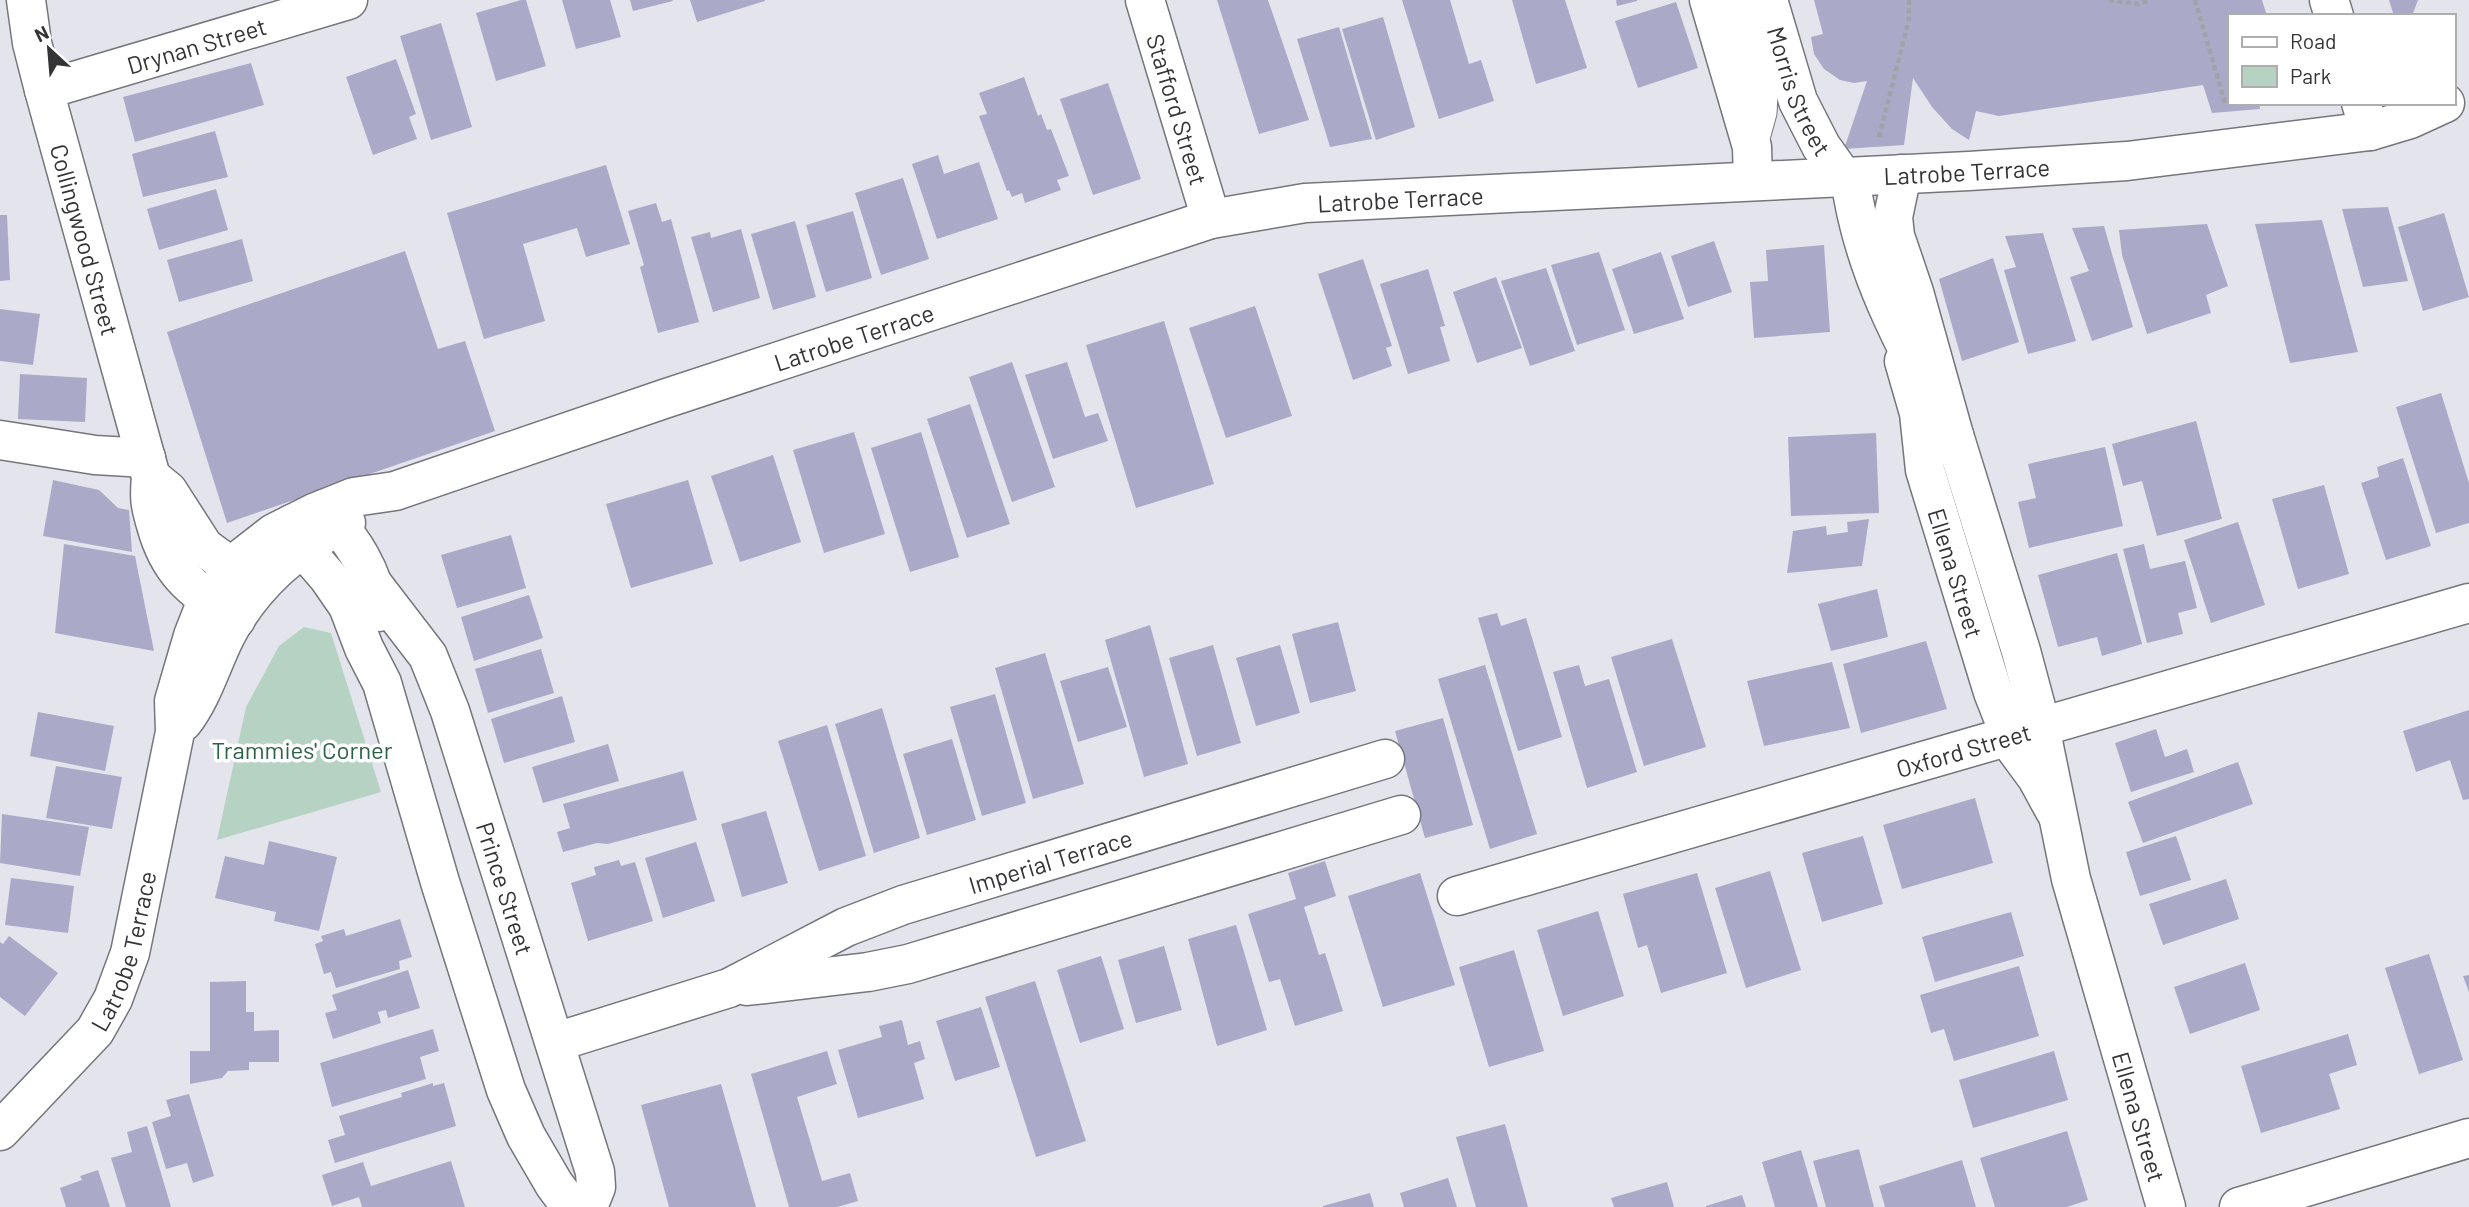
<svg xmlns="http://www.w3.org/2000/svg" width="2469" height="1207" font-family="Barlow,sans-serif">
  <rect width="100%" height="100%" fill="#e4e4ed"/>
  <polygon fill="#b5d2c2" points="304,627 331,633 381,792 217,840 246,707 279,646"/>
  <g fill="#aaaac8">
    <polygon points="521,0 526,0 546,66 496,81 476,13"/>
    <polygon points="562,0 610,0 621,37 576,49"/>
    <polygon points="630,0 672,0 673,1 633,11"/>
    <polygon points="690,0 765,0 765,1 697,22"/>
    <polygon points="1217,0 1268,0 1309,120 1259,134"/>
    <polygon points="1402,0 1450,0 1469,64 1481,60 1494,101 1439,119"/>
    <polygon points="1512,0 1565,0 1587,68 1536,84"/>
    <polygon points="1616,0 1637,0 1637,1 1617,6"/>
    <polygon points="1814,0 2262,0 2267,16 2229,16 2229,103 2259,103 2260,109 2212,113 2203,85 1999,116 1976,111 1969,140 1952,129 1932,107 1913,78 1904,145 1844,149 1867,81 1854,83 1840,80 1824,69 1814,54 1811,37 1823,34"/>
    <polygon points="2389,0 2418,0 2412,16 2394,16"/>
    <polygon points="1676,2 1698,68 1638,88 1615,21"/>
    <polygon points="1383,17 1415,127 1376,140 1342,29"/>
    <polygon points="441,23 472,127 431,140 400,36"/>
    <polygon points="1339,27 1372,139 1330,147 1297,39"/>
    <polygon points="396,59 416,114 409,117 417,139 373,155 346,77"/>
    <polygon points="251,63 264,105 135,142 123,97"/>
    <polygon points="1024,77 1038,116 1041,114 1047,130 1051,129 1069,176 1057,180 1061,190 1025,203 1022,193 1012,197 1009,190 1007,191 979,116 987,114 979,93"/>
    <polygon points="1108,83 1141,179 1093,195 1060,99"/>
    <polygon points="215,131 228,177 143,197 132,154"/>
    <polygon points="938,155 944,174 979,162 998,219 937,239 912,164"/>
    <polygon points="606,165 630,244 586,257 577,228 523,244 545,321 484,339 447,213"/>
    <polygon points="903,178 929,259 881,275 855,193"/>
    <polygon points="216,189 228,230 159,250 147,209"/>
    <polygon points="656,203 662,222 671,219 699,322 658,333 640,267 644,265 628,211"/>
    <polygon points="2388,207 2408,281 2363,287 2342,209"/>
    <polygon points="853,211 872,278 826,292 806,225"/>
    <polygon points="2444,213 2469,297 2423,311 2398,227"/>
    <polygon points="0,215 7,215 10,280 0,281"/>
    <polygon points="2322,220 2358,352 2290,363 2255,224"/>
    <polygon points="795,221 816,297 773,310 751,234"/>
    <polygon points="2207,224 2228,286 2206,295 2211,313 2147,334 2122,255 2119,230"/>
    <polygon points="2104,226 2133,327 2092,341 2070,277 2089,271 2072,228"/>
    <polygon points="741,229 760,298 713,312 691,237 710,232 711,238"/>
    <polygon points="2043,233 2076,341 2028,354 2004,270 2016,267 2005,236"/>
    <polygon points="242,239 253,281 179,302 167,260"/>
    <polygon points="1714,241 1732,292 1688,307 1671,256"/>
    <polygon points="1824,245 1830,332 1754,338 1750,282 1768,281 1766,250"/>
    <polygon points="405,251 438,349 465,341 495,431 227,523 167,332"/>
    <polygon points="1599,252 1625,330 1577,345 1551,265"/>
    <polygon points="1661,252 1684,319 1634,334 1612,269"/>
    <polygon points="1993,258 2019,342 1962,361 1939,279"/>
    <polygon points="1363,259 1392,346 1386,348 1392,366 1353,380 1318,274"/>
    <polygon points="1546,268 1575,351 1530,366 1501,281"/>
    <polygon points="1428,269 1445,326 1440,327 1450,361 1408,374 1380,284"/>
    <polygon points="1496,277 1522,348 1477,363 1453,292"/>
    <polygon points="1255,306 1292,416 1226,438 1189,328"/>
    <polygon points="0,309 40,314 33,365 0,361"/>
    <polygon points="1164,321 1214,484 1136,508 1086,345"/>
    <polygon points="1012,362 1055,487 1012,502 969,377"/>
    <polygon points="1067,362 1085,417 1098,413 1108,441 1053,459 1025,375"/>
    <polygon points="20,374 87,378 85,422 18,419"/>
    <polygon points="2441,393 2469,483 2469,523 2436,533 2396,407"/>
    <polygon points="970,404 1010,524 967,538 927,419"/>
    <polygon points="2196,421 2222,519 2157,536 2142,481 2123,486 2112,444"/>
    <polygon points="854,432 885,534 824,553 793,450"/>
    <polygon points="921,432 959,557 910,572 871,448"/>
    <polygon points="1876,433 1879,513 1791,516 1788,437"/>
    <polygon points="2105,447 2123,526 2029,548 2018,502 2036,498 2028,464"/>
    <polygon points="773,455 801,542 740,562 711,476"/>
    <polygon points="2403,458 2431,546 2386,560 2361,483 2379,477 2377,467"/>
    <polygon points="53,480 99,490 118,508 129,510 132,552 43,536"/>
    <polygon points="688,480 713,564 631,588 606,504"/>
    <polygon points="2324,485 2349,574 2298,589 2272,499"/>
    <polygon points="1869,519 1862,566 1787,573 1793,531 1826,526 1827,535 1848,532 1847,522"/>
    <polygon points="2238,522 2265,605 2211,623 2184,540"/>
    <polygon points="511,535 526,588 457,608 441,555"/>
    <polygon points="64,544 135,556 154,651 55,633"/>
    <polygon points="2144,544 2150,569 2185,561 2197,608 2178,613 2183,634 2147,643 2123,549"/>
    <polygon points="2117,553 2142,644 2102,656 2097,637 2058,647 2038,575"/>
    <polygon points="1877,589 1888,637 1831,651 1818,604"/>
    <polygon points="529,595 543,638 474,661 461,617"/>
    <polygon points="1497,613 1501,626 1526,618 1562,737 1518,751 1478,618"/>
    <polygon points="1338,622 1356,691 1310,703 1292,634"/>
    <polygon points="1150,625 1188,764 1144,777 1105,640"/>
    <polygon points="1672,639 1706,747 1644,766 1611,657"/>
    <polygon points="1926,641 1947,709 1861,733 1843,664"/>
    <polygon points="1213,645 1241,743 1197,756 1169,658"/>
    <polygon points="1280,645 1300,713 1256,726 1236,658"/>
    <polygon points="541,649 554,693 488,713 475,669"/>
    <polygon points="1045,653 1084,784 1033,799 995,668"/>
    <polygon points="1832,662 1850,728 1764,746 1747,681"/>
    <polygon points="1485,665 1537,834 1490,849 1438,679"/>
    <polygon points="1579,665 1585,686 1609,679 1637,772 1587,788 1553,672"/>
    <polygon points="1108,667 1127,727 1078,742 1060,681"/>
    <polygon points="995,694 1026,803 982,816 950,707"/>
    <polygon points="562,696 575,742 504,763 491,719"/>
    <polygon points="882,708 920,838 874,853 835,724"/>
    <polygon points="2469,710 2469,799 2463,800 2450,760 2416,772 2403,731"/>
    <polygon points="38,712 114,726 105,771 30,756"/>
    <polygon points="1443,718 1473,825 1425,838 1395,731"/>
    <polygon points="827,725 866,856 819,871 778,741"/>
    <polygon points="2156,729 2165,757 2187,749 2194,772 2131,792 2115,743"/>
    <polygon points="952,739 976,820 927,835 903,754"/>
    <polygon points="608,744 619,781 543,803 532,767"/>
    <polygon points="2238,762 2253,804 2143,843 2128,802"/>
    <polygon points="56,766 122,777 112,829 46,818"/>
    <polygon points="683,771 697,820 608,844 597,843 563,852 557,832 570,828 563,804"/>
    <polygon points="1975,798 1993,863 1902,889 1883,825"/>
    <polygon points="766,811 788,883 742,897 721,824"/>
    <polygon points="2,814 89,827 80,876 0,863"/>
    <polygon points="1863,836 1883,904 1822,922 1802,853"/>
    <polygon points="2176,836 2191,880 2140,896 2126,852"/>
    <polygon points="269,841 337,857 319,931 274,921 276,912 215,898 225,856 264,865"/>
    <polygon points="696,842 715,901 663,918 645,858"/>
    <polygon points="619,860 621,866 635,862 653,921 588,941 571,883 596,875 594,867"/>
    <polygon points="1325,861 1336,896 1304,907 1319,955 1325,953 1343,1011 1295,1026 1280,979 1269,982 1248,914 1296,899 1288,873"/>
    <polygon points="1770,871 1801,970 1746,988 1715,888"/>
    <polygon points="1420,873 1455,985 1383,1007 1348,896"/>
    <polygon points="1697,873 1727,973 1661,993 1647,945 1638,948 1623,894"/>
    <polygon points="11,878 74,886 68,933 5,925"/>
    <polygon points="2226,879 2239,919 2163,945 2149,904"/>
    <polygon points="1598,911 1624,996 1563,1016 1537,930"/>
    <polygon points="2011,912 2024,956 1935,982 1922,937"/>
    <polygon points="400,919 412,957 399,961 400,969 336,988 331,972 324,974 315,944 323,941 321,936 344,929 346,936"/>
    <polygon points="1236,925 1267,1030 1217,1046 1188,939"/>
    <polygon points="9,936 58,973 25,1016 0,997 0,942 3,944"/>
    <polygon points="1164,946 1182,1010 1136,1023 1118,960"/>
    <polygon points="1514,950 1544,1051 1489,1067 1459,967"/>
    <polygon points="2429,954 2463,1060 2419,1074 2385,968"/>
    <polygon points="1101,956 1124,1029 1080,1043 1057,970"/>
    <polygon points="2245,963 2260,1010 2190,1034 2174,987"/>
    <polygon points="2019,966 2039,1036 1954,1061 1944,1029 1931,1033 1920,995"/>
    <polygon points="408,970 420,1008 388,1018 386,1010 378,1012 381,1023 333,1039 325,1013 337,1010 332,995"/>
    <polygon points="2469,975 2469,992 2463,976"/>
    <polygon points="246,981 246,1012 254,1012 254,1031 279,1030 279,1062 249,1062 249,1070 228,1071 222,1078 190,1084 190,1051 210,1051 210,982"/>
    <polygon points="1035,981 1086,1141 1036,1157 985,997"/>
    <polygon points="981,1007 1000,1067 955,1081 936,1021"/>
    <polygon points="902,1020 908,1045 920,1041 925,1059 914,1063 924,1099 858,1118 838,1050 882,1037 879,1026"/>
    <polygon points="433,1029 439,1051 420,1057 426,1079 332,1107 320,1063"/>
    <polygon points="2348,1034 2357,1065 2329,1074 2340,1109 2261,1133 2241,1066"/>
    <polygon points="827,1051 837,1084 797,1097 822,1181 850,1173 858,1201 837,1207 789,1207 751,1074"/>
    <polygon points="2054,1051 2068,1100 1973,1128 1959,1080"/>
    <polygon points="433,1083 433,1086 444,1083 456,1126 335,1163 328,1140 345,1135 339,1116 402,1097 401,1093"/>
    <polygon points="721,1084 756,1207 669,1207 641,1105"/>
    <polygon points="189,1094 214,1176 193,1183 187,1163 166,1169 152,1122 171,1116 166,1100"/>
    <polygon points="1505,1124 1528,1207 1476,1207 1456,1137"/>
    <polygon points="147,1126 171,1207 126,1207 111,1158 132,1152 127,1132"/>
    <polygon points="2067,1131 2088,1200 2067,1207 1995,1207 1980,1158"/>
    <polygon points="1859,1149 1874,1207 1826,1207 1813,1161"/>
    <polygon points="1801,1150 1818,1207 1775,1207 1762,1162"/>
    <polygon points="1962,1160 1976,1207 1885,1207 1879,1186"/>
    <polygon points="451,1161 465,1207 362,1207 359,1197 332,1206 322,1175 363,1162 371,1186"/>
    <polygon points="98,1170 110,1207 66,1207 60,1188 82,1180 80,1176"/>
    <polygon points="1448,1178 1457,1207 1404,1207 1400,1193"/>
    <polygon points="1667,1182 1674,1207 1614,1207 1611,1198"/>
    <polygon points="1370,1193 1374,1207 1323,1207 1323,1206"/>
    <polygon points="1742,1195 1746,1207 1706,1207 1706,1206"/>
  </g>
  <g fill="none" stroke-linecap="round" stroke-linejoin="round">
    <defs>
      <polyline id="service" points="1739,0 1766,96 1765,113 1756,146"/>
      <g id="minor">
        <path id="s1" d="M 26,0 L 32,43 L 44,90 L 151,477 C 149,498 150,505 156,525 C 170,576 195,590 236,619"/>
        <path id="s2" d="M 1145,0 L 1211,219"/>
        <polyline points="1709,0 1752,147 1753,181"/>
        <path id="s3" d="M 1768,0 L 1798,101 L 1821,146 L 1843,177"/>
        <polyline points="2329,0 2334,16"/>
        <path id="s4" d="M 44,90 L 348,0"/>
        <polyline points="2361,103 2370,131"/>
        <path id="s5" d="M 1904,361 L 1919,413 L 1925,470 L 1993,692 L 2015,748 L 2037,778 L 2055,811"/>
        <polyline points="0,440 95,455 146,458"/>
        <polyline points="151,477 168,491 204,547 258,587"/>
        <path d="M 324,509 C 351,538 374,571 379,612"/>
        <polyline points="292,524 303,548 328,577 348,606 364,648 382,683 440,882 506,1090 526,1136 554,1184 571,1207"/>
        <path id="s6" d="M 375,587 L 428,656 L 450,711 L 595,1172 L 596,1187 L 588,1207"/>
        <path id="s7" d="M 1457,896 L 2469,603"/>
        <polyline points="747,986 868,972 908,964 1401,815"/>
        <path id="s8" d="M 556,1042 L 729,988 L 846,927 L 903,905 L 1385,759"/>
        <polyline points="2239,1207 2469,1138"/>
      </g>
      <g id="tertiary">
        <path d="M 1850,177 C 1862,272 1908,352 1954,435 L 1914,292 L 1895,236 L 1893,217 L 1902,174"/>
        <path id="s9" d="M 1954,435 L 2021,651 L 2036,707 L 2071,879 L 2166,1207"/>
      </g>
      <g id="secondary">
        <path d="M 183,722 C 203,696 211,665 226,635 C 252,586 296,545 346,523"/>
        <path id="s10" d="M 0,1131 L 95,1031 L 113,999 L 130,953 L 175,732 L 174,701 L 193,636 L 204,608 L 238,561 L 274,533 L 314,513 L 354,497 L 395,491 L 664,399 L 1211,219 L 1305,203 L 1969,171 L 2127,161 L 2370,131 L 2410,119 L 2445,103"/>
      </g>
    </defs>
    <use href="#service" stroke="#75767d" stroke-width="25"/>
    <use href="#minor" stroke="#75767d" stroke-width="41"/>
    <use href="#tertiary" stroke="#75767d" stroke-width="41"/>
    <use href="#secondary" stroke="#75767d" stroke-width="41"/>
    <g stroke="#a1a1a8" stroke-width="4.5" stroke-dasharray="5 3.5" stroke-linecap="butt">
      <polyline points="2109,0 2138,4 2150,0"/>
      <polyline points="2195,0 2225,103"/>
      <polyline points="1879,137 1909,19 1909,0"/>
    </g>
    <use href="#service" stroke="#fff" stroke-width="23"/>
    <use href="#minor" stroke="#fff" stroke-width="38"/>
    <use href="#tertiary" stroke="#fff" stroke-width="38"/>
    <use href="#secondary" stroke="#fff" stroke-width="38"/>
  </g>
  <g text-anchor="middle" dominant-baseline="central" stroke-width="7" stroke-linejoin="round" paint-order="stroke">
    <g font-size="24" fill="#343437" stroke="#fff">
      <text stroke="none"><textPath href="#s4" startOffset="159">Drynan Street</textPath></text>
      <text stroke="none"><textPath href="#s3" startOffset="96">Morris Street</textPath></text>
      <text stroke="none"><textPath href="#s2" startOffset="114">Stafford Street</textPath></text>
      <text stroke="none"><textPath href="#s10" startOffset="2429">Latrobe Terrace</textPath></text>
      <text stroke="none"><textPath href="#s10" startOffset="1862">Latrobe Terrace</textPath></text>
      <text stroke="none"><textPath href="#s1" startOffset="247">Collingwood Street</textPath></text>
      <text stroke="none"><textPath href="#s10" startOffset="1295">Latrobe Terrace</textPath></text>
      <text stroke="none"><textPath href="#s5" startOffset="219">Ellena Street</textPath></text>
      <text stroke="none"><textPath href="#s7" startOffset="527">Oxford Street</textPath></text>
      <text stroke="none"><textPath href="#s8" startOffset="528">Imperial Terrace</textPath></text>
      <text stroke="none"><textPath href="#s6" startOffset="332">Prince Street</textPath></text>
      <text stroke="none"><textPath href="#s10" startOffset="224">Latrobe Terrace</textPath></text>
      <text stroke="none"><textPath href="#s9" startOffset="707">Ellena Street</textPath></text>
    </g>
    <g font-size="24" fill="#2c6248" stroke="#fff">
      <text x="302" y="749">Trammies' Corner</text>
    </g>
  </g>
  <rect x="2228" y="14" width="228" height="91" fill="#ffffff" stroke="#aeaeaf" stroke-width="2"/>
  <rect x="2242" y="37" width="35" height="10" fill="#ffffff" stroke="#aeaeaf" stroke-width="2"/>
  <text x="2290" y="49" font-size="21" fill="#343437">Road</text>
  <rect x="2242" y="66" width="35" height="21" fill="#b5d2c2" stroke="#aeaeaf" stroke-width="2"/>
  <text x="2290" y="84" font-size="21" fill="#343437">Park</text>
  <g transform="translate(49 49) rotate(334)" stroke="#ffffff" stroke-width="5" paint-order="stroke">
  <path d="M0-5L12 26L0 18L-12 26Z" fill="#343437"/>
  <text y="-10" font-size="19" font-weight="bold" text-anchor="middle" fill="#343437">N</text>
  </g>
</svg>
